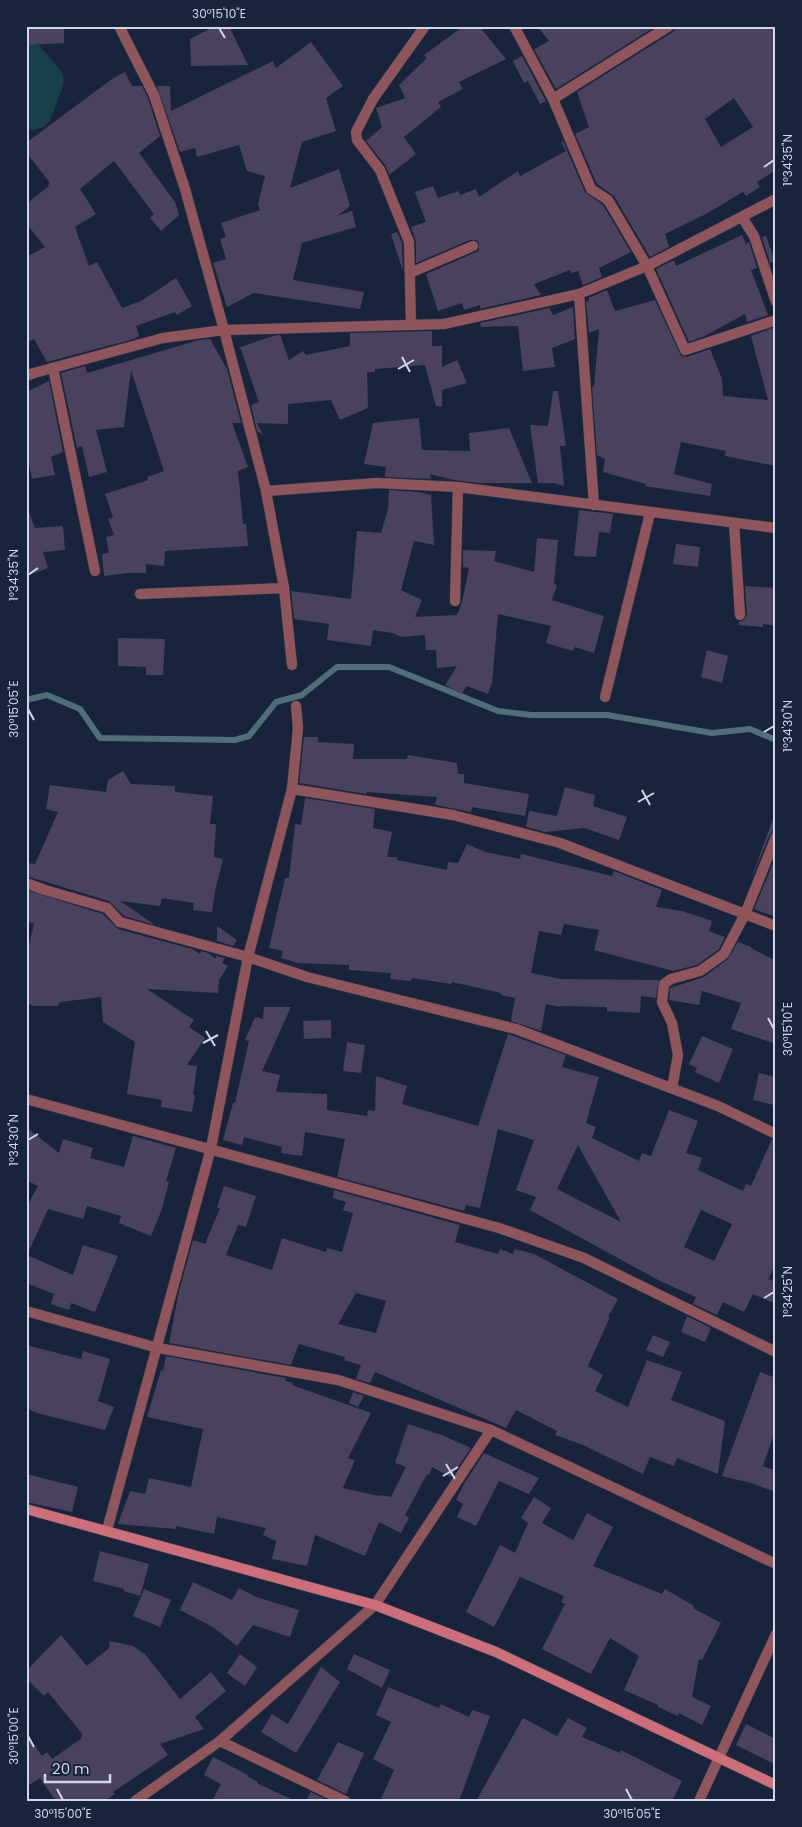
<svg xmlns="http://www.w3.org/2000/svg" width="802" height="1827" font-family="Poppins,sans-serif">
  <rect width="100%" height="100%" fill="#18243c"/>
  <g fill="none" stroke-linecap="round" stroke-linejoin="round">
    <polyline stroke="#4f6e78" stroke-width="6" points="26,700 47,695 80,709 100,738 235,740 249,736 276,702 302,695 337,667 389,667 498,711 531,715 607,715 712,733 750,729 776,740"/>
    <polyline stroke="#184048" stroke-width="39" points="26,60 44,81 33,110 26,111"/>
  </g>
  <g fill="#4a415d" fill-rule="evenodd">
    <polygon points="27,26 64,26 64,43 27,45"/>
    <polygon points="215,26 229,26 248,65 191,66 190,39"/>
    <polygon points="464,26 479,26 506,59 459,82 463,89 438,102 441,107 404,137 416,154 389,175 386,166 366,141 382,127 376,108 405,98 399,85 427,58 424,55"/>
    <polygon points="537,26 656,26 556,89 534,49 549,41"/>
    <path d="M 676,26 L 776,26 L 776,170 L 757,182 L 760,187 L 746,196 L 743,192 L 706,214 L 665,234 L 669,247 L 650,257 L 614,196 L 597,184 L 575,134 L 589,127 L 577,92 L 673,32 ZM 734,98 L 753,127 L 721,147 L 705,119 Z"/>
    <polygon points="311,42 343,86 326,98 336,131 302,142 290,188 339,169 350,206 337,216 352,211 356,227 302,243 293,280 364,292 360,309 254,293 227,307 213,263 226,259 220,239 226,237 221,223 260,210 258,204 265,176 247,171 239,145 197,157 195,148 180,152 157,86 170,86 171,111 273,61 276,68"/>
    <polygon points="522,56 546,101 540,104 528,81 524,83 513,61"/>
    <polygon points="125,72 132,86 142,86 148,98 160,136 139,153 175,202 179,215 161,231 150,218 154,214 114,161 80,189 96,214 75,227 89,266 97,262 122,308 141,301 176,278 192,306 177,315 175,312 136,326 139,336 134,339 47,362 34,339 26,343 26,257 45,247 26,223 26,204 49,186 48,184 50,183 26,152 26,143 112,79"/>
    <polygon points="563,141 585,192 603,205 631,252 599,268 602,277 583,285 578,271 572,273 570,270 534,284 541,295 480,309 480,305 464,310 462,303 438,311 426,274 476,252 479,250 479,244 477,240 470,240 416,263 416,242 411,227 426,222 415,192 433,186 438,198 458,191 460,195 476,189 479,197 518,171 520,176 566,151 561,142"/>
    <polygon points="397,232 402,243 403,271 391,234"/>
    <polygon points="742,235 746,244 749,242 757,268 751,270 768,315 747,322 745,314 705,336 689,342 656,269 674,260 676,266"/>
    <polygon points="766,236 775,261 770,263 762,237"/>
    <polygon points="607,290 615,311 655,300 681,356 687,357 710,349 722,379 723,396 768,400 751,336 772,328 776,341 776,466 725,456 726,451 681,442 674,474 712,484 710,496 645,486 646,484 603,472 605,459 597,455 592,387 594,387 599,329 589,333 586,302 589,301 588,298"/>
    <polygon points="573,307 575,339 552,348 555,367 523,371 518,326 481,327 480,323 549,308 553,315"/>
    <polygon points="432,331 432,346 442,346 442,367 457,360 467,383 442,390 442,406 436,406 425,365 375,369 375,372 367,372 368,408 340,420 331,400 288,404 288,424 257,423 263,435 257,431 251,405 259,402 240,347 273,336 280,335 289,360 303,351 306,355 350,346 350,333"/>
    <polygon points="210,339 227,369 241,423 232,423 248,467 238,471 243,524 246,524 248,546 165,551 164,566 146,564 146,573 128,573 104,576 102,554 109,553 106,537 114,535 108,519 113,517 105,494 148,480 147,477 164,471 131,370 124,427 96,430 107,472 89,477 82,446 77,448 61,373 85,366 87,373 199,340"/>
    <polygon points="49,381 63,452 51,457 55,475 32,479 26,448 26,392"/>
    <polygon points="553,391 558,391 566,446 560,446 564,486 554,483 538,483 530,425 548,426"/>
    <polygon points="419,418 422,450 470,451 469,433 509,428 532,483 479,483 454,480 430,474 431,479 385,477 386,467 364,464 373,423"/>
    <polygon points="389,490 418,492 431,495 434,545 414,541 401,590 422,600 415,617 457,615 462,602 469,568 463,567 463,550 496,551 494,561 534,572 537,538 558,540 554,584 557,585 552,600 604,616 594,653 575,647 573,651 546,643 551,626 498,614 492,683 488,694 467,686 461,694 445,685 457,666 437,668 436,650 426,650 425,635 401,637 393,633 373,630 371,646 327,640 329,624 294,619 291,591 351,599 357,531 381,533 388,509"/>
    <polygon points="579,510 613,514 610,533 599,532 596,557 574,556"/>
    <polygon points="29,512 35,528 63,526 65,550 43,552 48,568 26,576 26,513"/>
    <polygon points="676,544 700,547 698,567 673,564"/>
    <polygon points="745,586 776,588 776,626 763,624 763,627 739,625 739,622 744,620 747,615"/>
    <polygon points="118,638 165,639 163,675 146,675 146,667 118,666"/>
    <polygon points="707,650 728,656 722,683 701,677"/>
    <polygon points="304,737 318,737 318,742 354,744 353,759 407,759 408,755 457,763 458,774 464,774 464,783 529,794 525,816 472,807 471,812 435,805 437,797 367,792 366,794 299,783"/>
    <polygon points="123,771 131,784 175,786 175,792 213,796 210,824 216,824 214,857 223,859 215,891 212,912 193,910 194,903 162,898 160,906 120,901 155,925 124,916 109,901 26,876 26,863 35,864 58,812 46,809 50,785 106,792 108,780"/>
    <polygon points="565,787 595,795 593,806 627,817 619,840 584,828 545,832 526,827 529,811 557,816"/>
    <polygon points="305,798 375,809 373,828 392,832 387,857 397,857 397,860 447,870 448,862 458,863 467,844 485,852 520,859 521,854 612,876 614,871 662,890 656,907 682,911 712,921 709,931 725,937 719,949 697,965 673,971 594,950 599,930 564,924 561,935 539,931 531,973 561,979 659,980 656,998 641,996 640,1013 607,1011 607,1007 560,1006 560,1007 546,1004 541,1031 511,1021 515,998 501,995 501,993 452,982 451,984 412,978 411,981 390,979 391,973 349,970 349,965 298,963 281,958 283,951 269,948 285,878 289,878 295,824 301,825"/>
    <polygon points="774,816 776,817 776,830 770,834 749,885"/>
    <polygon points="776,856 776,917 754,909"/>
    <polygon points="26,890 103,914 118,929 192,949 200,954 201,951 208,953 216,959 216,956 225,958 222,963 228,966 219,980 218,993 147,989 194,1020 189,1027 205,1038 187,1065 197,1066 193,1095 195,1095 192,1112 161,1107 162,1100 127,1094 135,1042 103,1022 101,997 60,1002 58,1006 34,1006 26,1003 26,988 28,983 26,959 34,923 26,922"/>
    <polygon points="217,926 237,940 233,946 217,941"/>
    <polygon points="738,942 751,947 751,948 776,961 776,1044 731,1029 741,1003 702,991 699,1005 669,1000 670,988 704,977 728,959"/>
    <path d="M 264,1007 L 291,1007 L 262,1071 L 280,1075 L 276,1092 L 327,1094 L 327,1110 L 367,1116 L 368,1110 L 375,1111 L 376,1076 L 407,1086 L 402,1104 L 478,1126 L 508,1034 L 566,1055 L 562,1067 L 599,1077 L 586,1123 L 596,1127 L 592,1138 L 639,1161 L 642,1153 L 651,1156 L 669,1110 L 698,1121 L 686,1153 L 702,1158 L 698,1170 L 743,1191 L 746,1184 L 751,1186 L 772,1139 L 776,1141 L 776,1264 L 768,1279 L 776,1282 L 776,1304 L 753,1294 L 744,1312 L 723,1302 L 717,1315 L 693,1304 L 696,1297 L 660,1281 L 530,1210 L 536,1197 L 516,1190 L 534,1140 L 498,1129 L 480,1208 L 466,1205 L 464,1211 L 337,1177 L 345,1139 L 305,1132 L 302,1156 L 281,1153 L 282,1147 L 244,1137 L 242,1145 L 223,1140 L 233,1103 L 235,1103 L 249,1041 L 245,1040 L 255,1017 L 263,1019 ZM 578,1145 L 584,1156 L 621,1222 L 557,1189 ZM 701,1210 L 732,1224 L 714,1261 L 684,1247 Z"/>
    <polygon points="331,1020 331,1038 304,1039 303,1021"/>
    <polygon points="702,1036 733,1049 719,1083 695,1072 697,1068 689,1064"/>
    <polygon points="347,1042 365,1045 361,1073 343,1071"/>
    <polygon points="759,1073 776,1077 776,1095 774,1105 753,1100"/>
    <polygon points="26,1127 59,1153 63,1139 93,1148 90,1158 124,1167 133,1136 176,1148 166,1181 169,1182 162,1209 151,1236 119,1223 121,1216 87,1206 83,1219 48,1209 27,1255 73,1275 83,1245 118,1256 95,1312 71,1303 69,1310 51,1304 54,1294 26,1283 26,1208 38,1186 26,1180"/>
    <path d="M 224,1186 L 256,1196 L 246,1227 L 238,1225 L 226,1255 L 272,1270 L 282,1238 L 326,1252 L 327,1248 L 342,1252 L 353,1213 L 343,1210 L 346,1202 L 333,1198 L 334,1190 L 460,1225 L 455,1242 L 498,1254 L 500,1249 L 513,1254 L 515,1249 L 534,1254 L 618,1299 L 608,1317 L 610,1317 L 588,1366 L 603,1375 L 595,1391 L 628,1407 L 647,1360 L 682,1372 L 671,1400 L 725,1421 L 718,1474 L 677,1458 L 674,1466 L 650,1457 L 643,1474 L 583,1445 L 555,1435 L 557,1431 L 516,1410 L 506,1428 L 375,1372 L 370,1383 L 356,1379 L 361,1365 L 344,1360 L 345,1357 L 299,1344 L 291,1365 L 169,1343 L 179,1291 L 193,1240 L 205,1244 L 220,1208 L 217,1208 ZM 356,1293 L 386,1301 L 376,1333 L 338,1324 Z"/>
    <polygon points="687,1316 711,1328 705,1342 681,1332"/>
    <polygon points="653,1335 670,1342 663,1357 646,1350"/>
    <polygon points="26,1345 81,1359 83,1351 110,1359 98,1401 114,1407 105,1430 37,1413 26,1408"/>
    <polygon points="166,1356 286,1378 285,1381 293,1383 292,1385 371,1413 348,1458 355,1460 343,1488 379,1496 379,1495 391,1497 406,1467 395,1463 408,1424 442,1435 471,1448 451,1477 432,1467 429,1475 427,1474 405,1515 409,1518 401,1533 379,1522 365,1556 315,1535 307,1566 272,1559 276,1541 263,1535 266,1528 217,1517 214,1534 176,1526 176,1529 118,1524 130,1491 145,1494 149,1478 191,1487 203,1429 147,1417 161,1370 163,1371"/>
    <polygon points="760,1372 776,1378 776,1428 763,1466 776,1471 776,1492 751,1483 722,1476"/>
    <polygon points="353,1392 364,1396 358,1407 349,1403"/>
    <polygon points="484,1453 539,1478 529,1494 499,1481 476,1526 457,1517 463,1504 456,1500 464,1484"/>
    <polygon points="26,1474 78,1487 72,1512 26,1502"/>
    <polygon points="534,1497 551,1508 542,1523 573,1540 587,1513 613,1527 593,1566 662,1594 665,1589 694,1606 693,1608 721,1623 702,1660 699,1659 692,1697 711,1706 702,1725 679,1713 678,1716 658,1707 658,1705 624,1690 639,1656 610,1638 591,1674 542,1649 565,1604 561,1602 564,1596 520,1577 494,1627 466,1612 500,1545 515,1553 528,1523 521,1518"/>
    <polygon points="100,1551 149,1564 140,1596 124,1591 124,1589 93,1581"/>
    <polygon points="193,1582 232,1600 239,1588 256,1597 299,1610 290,1637 253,1625 237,1646 213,1627 180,1610"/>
    <polygon points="144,1589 171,1600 160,1627 133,1616"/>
    <polygon points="61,1635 87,1666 109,1648 110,1641 133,1646 145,1654 180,1699 211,1672 226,1691 195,1717 204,1729 160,1744 168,1755 113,1792 115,1794 104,1801 56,1801 40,1778 26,1787 26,1733 42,1756 47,1752 52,1759 82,1738 81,1736 83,1735 48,1692 44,1696 26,1678 26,1671"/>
    <polygon points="240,1654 257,1667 245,1686 227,1673"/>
    <polygon points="354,1654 390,1670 382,1688 347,1669"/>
    <polygon points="321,1667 340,1682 296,1753 261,1732 272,1714 288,1724"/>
    <polygon points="388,1687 439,1708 441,1704 469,1717 472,1710 490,1716 459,1801 380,1801 394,1770 373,1759 391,1722 376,1715"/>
    <polygon points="523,1718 557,1736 568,1718 587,1728 582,1737 620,1753 621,1750 682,1781 672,1801 476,1801"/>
    <polygon points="746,1724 776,1739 776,1765 736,1745"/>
    <polygon points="338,1742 364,1753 346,1794 317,1780"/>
    <polygon points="213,1757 248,1775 247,1776 258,1782 258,1784 296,1801 212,1801 221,1784 204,1775"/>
    <polygon points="311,1792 329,1801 306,1801"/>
  </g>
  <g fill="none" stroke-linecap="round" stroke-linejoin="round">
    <defs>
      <g id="lane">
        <polyline points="373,99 356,132 357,140 380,170 409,242 411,325"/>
        <polyline points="553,99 591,189 608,200 647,266 685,350 776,320"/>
        <polyline points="410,273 473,246"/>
        <polyline points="734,523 740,615"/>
        <polyline points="140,594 284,588"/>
        <polyline points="26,883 45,890 107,908 120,922"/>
        <polyline points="672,1088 678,1055 672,1023 662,1002 664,984 671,979 700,971 724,954 745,914 776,837"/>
        <polyline points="375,1605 491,1430"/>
      </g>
      <g id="street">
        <polyline points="119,26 154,95 185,189 224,330 266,491 284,588 292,665"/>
        <polyline points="514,26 553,99 669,26"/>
        <polyline points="373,99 425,26"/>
        <polyline points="742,217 754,236 776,302"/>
        <polyline points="579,294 594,505"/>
        <polyline points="53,368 95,571"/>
        <polyline points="26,376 34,373 163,338 224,330 444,324 579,294 647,266 776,199"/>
        <polyline points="266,491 377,483 458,487 776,528"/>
        <polyline points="455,601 458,487"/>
        <polyline points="605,697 650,513"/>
        <polyline points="292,789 453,815 560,843 776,926"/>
        <polyline points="120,922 248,957 307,977 516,1029 718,1106 776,1134"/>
        <polyline points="26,1099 499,1228 584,1258 776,1352"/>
        <polyline points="26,1311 158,1348 338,1380 491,1430 776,1564"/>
        <polyline points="107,1530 211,1148 248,957 292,789 298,728 296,706"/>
        <polyline points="220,1741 345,1801"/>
        <polyline points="135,1801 220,1741 375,1605"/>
        <polyline points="699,1801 776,1634"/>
      </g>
      <polyline id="secondary" points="26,1509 375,1605 496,1652 776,1785"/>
    </defs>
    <use href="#lane" stroke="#354158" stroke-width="11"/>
    <use href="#street" stroke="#354158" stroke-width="11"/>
    <use href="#secondary" stroke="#354158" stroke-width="11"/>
    <use href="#lane" stroke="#90555b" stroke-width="10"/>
    <use href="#street" stroke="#90555b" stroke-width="10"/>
    <use href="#secondary" stroke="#cd6e79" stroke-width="10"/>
  </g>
  <path fill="none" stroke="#cfd8e8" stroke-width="2" d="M 219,28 L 225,38M 764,167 L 774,160M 402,357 L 410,372M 398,369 L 414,360M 28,575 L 38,568M 28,709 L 34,720M 764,732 L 774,726M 642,790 L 650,805M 638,802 L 654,793M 768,1018 L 774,1029M 206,1031 L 215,1046M 203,1043 L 218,1035M 28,1140 L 38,1134M 764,1298 L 774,1292M 446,1464 L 455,1479M 443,1476 L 458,1467M 28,1736 L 34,1747M 57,1789 L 63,1800M 626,1789 L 632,1800"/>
  <rect width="802" height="1827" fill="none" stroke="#18243c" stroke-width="55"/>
  <path d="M45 1774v8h65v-8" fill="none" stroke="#cfd8e8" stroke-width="2.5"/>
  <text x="52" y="1774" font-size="15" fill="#cfd8e8" stroke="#18243c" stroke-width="4" paint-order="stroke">20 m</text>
  <rect x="28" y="28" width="746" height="1772" fill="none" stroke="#cfd8e8" stroke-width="2"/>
  <g font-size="12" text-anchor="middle" fill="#cfd8e8">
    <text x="219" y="18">30°15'10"E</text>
    <text transform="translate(788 160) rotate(-90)" y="4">1°34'35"N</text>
    <text transform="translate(14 575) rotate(-90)" y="4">1°34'35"N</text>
    <text transform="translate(14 709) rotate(-90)" y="4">30°15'05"E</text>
    <text transform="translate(788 726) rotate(-90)" y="4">1°34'30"N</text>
    <text transform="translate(788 1029) rotate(-90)" y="4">30°15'10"E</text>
    <text transform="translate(14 1140) rotate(-90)" y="4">1°34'30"N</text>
    <text transform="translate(788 1292) rotate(-90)" y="4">1°34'25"N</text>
    <text transform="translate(14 1736) rotate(-90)" y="4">30°15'00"E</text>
    <text x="63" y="1818">30°15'00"E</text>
    <text x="632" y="1818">30°15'05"E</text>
  </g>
</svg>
